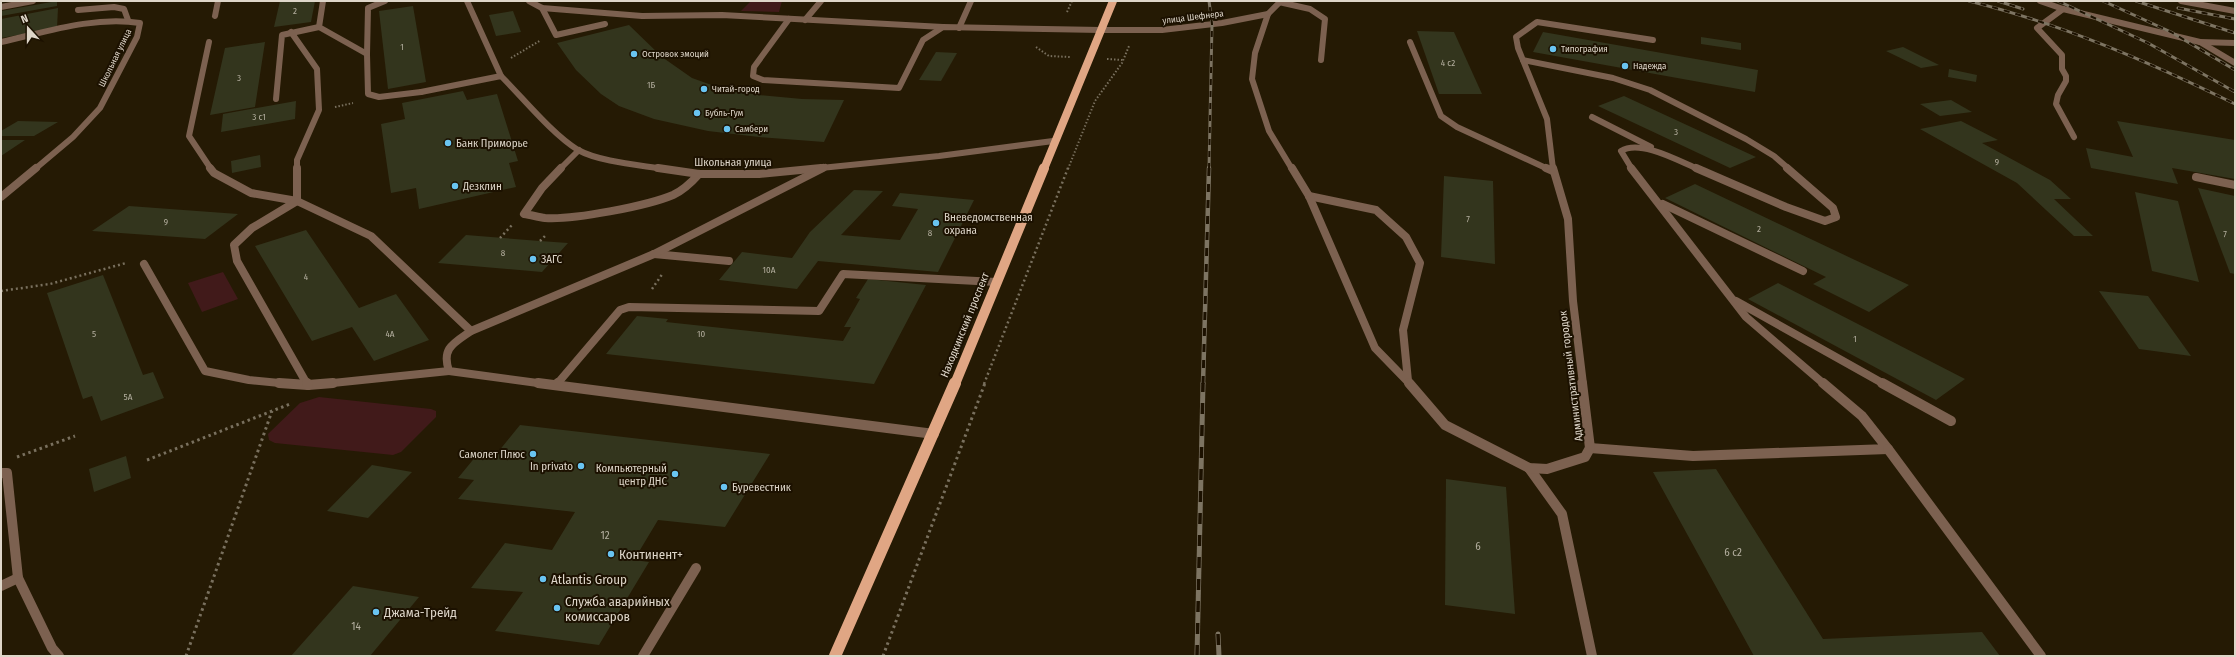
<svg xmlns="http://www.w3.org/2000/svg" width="2236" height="657" font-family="'Fira Sans Condensed',sans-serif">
  <rect width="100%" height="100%" fill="#251a04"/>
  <g fill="#411a1a">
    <polygon points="751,1 782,1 779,12 741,11"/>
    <polygon points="223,272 238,299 202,312 188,283"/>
    <polygon points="319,397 431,409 436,411 436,417 401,452 393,455 275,443 269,440 268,434 300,403"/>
  </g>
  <g fill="#33351d">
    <polygon points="57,1 57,6 1,16 1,11"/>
    <polygon points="280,1 315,1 311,22 274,27"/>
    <polygon points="413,6 426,82 388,89 379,11"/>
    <polygon points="58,8 57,28 1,38 1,19"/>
    <polygon points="513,11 521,32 496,36 489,15"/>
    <polygon points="629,25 662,57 692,78 720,88 758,95 802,99 844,100 824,142 759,137 708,131 654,119 619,106 601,94 576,70 557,43"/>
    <polygon points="1417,31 1454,32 1482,94 1439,94"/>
    <polygon points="1543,32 1758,70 1755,92 1533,52"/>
    <polygon points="1701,37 1741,43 1741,50 1701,44"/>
    <polygon points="265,42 255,107 210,115 225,48"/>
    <polygon points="1903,47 1939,65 1921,68 1886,51"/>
    <polygon points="936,52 957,53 941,81 919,80"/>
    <polygon points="1949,69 1977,75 1976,82 1948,77"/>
    <polygon points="463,91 467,100 497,94 518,161 509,163 516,187 419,209 416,188 391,193 381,124 405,119 402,103"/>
    <polygon points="1624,96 1756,157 1730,168 1598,106"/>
    <polygon points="1951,100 1972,112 1940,116 1920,104"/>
    <polygon points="296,101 295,119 221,132 223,114"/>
    <polygon points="18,121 58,122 34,136 1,136 1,131"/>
    <polygon points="1961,121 1998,140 1982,143 2050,180 2071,199 2054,199 2093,236 2074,236 2017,183 1920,129"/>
    <polygon points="2117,121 2235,140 2235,179 2172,168 2178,184 2091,168 2086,148 2133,157"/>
    <polygon points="1,140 25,140 1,156"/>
    <polygon points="260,155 261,167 232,173 231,161"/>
    <polygon points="1444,176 1493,181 1495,264 1441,257"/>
    <polygon points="1695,184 1855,260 1909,285 1869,312 1813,284 1826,277 1665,198"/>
    <polygon points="2198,188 2235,196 2235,274 2230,273"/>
    <polygon points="854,190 883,191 841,235 900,240 918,209 892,206 900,193 974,200 938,272 818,261 797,289 719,280 742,252 792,258 810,232"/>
    <polygon points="2135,192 2178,201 2199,282 2152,271"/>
    <polygon points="129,206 238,214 205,239 92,231"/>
    <polygon points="306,230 359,308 396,294 429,340 374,361 352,327 312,341 255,246"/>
    <polygon points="466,235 540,241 568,243 542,272 438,263"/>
    <polygon points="103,275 143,375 153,372 164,398 101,421 92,396 83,399 47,293"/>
    <polygon points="868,279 926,285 874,384 606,354 637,316 668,319 666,322 843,341 851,327 844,327 860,299 856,298"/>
    <polygon points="1778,283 1965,379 1936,400 1748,299"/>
    <polygon points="2099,291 2148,296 2191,356 2139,349"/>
    <polygon points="520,425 770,454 725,527 658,520 634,560 649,562 599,645 495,631 523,592 471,588 505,543 552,550 575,512 458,499 474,480 458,478 481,450 498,452"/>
    <polygon points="126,456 131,478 94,492 89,469"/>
    <polygon points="372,465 412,472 368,518 327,511"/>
    <polygon points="1716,469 1823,639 1982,632 2000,656 1754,656 1653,472"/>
    <polygon points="1446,479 1506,487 1515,614 1445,605"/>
    <polygon points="353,586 419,597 370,656 291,656"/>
  </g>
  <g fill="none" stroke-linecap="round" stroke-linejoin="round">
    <g stroke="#79705e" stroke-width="2" stroke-dasharray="1.5 2" stroke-linecap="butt">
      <polyline points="1067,12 1072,1"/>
      <polyline points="1036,47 1049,56 1070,57"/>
      <polyline points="511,58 541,40"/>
      <polyline points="1107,59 1123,60"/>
      <polyline points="335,107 353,103"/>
      <polyline points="1068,169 1095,101 1122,63 1129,46"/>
    </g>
    <g stroke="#79705e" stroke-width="2.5" stroke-dasharray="2 3" stroke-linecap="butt">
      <polyline points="500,238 512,225"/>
      <polyline points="540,241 545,236"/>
      <polyline points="652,289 663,273"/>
      <polyline points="1,291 50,284 126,263"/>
      <polyline points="984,384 1068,168"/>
    </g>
    <g stroke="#79705e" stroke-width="3" stroke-dasharray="2.5 3.5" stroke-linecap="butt">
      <polyline points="17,457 75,436"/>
      <polyline points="147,460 290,404"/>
      <polyline points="186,656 272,411"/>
      <polyline points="883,656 985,383"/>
    </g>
    <g stroke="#7c6150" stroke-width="6">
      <polyline points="323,1 319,27 367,54 368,94 379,97 421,92"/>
      <polyline points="467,1 501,76"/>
      <polyline points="529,1 542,8 642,16 722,15 943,27"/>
      <polyline points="2181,1 2235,11"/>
      <polyline points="1279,2 1310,9 1325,19 1321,60"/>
      <polyline points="1,7 33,1"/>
      <polyline points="542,8 556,35 605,24"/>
      <polyline points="2063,9 2037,28 2062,55 2062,69 2066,76 2066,81 2058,95 2056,104 2074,137"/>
      <polyline points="78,10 114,7 124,9 128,20"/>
      <polyline points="215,16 218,1"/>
      <polyline points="789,19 754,67 753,76 763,80 899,88 923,40 943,27 1101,30"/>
      <polyline points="805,20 821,1"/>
      <polyline points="959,28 971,1"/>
      <polyline points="291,32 317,69 319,110 297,160 297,169"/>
      <polyline points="209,42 189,136 211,169"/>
      <polyline points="1410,42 1441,116 1457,127 1548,169"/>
      <polyline points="2200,42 2235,43"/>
      <polyline points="367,54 368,8 385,1"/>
      <polyline points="1523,60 1613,78 1650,90 1746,139 1774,156 1789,169"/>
      <polyline points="276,99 282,35 319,27"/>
      <polyline points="1592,117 1651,147"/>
      <polyline points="560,169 579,150"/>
      <path d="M 1632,169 L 1621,151 C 1640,139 1679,161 1698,169"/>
    </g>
    <g stroke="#7c6150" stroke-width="8">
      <polyline points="210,168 214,173 251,193 297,201 371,236 471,331"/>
      <polyline points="297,168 297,201 252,228 234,245 237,261 307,384"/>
      <path d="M 561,168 L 542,188 L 524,214 C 531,215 538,217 545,218 C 573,220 647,206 673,195 C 684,190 691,183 699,174"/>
      <polyline points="1546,168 1553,171"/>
      <polyline points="1631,168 1746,317 1824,384"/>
      <polyline points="1696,168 1786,207 1825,221 1836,217 1833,208 1787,168"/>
      <polyline points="2196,177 2235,185"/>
      <polyline points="1309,196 1376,210 1406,237 1420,263 1403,330 1408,381"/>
      <polyline points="1663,204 1803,271"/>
      <polyline points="654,254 729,261"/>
      <polyline points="144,264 205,371 249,380 290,384"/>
      <polyline points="1736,301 1884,384"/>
      <polyline points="323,384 449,371"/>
      <polyline points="557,384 620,310 629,307 819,311 843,274 996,282"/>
    </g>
    <g stroke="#7c6150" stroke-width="10">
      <polyline points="279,383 308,385 333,383"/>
      <polyline points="307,383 308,385"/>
      <polyline points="1882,383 1951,421"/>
      <polyline points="556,385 558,383"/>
      <polyline points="1590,448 1693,456 1888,449 1862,416 1823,383"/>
      <polyline points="1888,449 2041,656"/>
      <polyline points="1529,468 1562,514 1592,656"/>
      <polyline points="1,586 18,578"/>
      <polyline points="643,656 696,568"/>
    </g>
    <g stroke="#7c6150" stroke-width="6">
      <polyline points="2040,1 2063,9 2200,42 2235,63"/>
      <polyline points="1268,14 1255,53 1252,79 1269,131 1292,169"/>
      <polyline points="1101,30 1162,30 1222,23 1268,14 1281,1"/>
      <path d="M 1,42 C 46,32 93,16 140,23 L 137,37 L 100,108 L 73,137 L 35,169"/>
      <path d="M 421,92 L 501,76 C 523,98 552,134 578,150 C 600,162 640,165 664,169"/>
      <polyline points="811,169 939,156 1053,141"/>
      <polyline points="822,169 825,167"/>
      <polyline points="1553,169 1547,119 1518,48 1516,37 1537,22 1653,40"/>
    </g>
    <g stroke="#7c6150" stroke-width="8">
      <polyline points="658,168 699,174 759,174 821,168"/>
      <polyline points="1292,168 1309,196 1375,348 1410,384"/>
      <polyline points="1553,168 1568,219 1573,301 1583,384"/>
      <polyline points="1,197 36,168"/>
      <path d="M 545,384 L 449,371 C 441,348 454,343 471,331 L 654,254 L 823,168"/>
    </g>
    <g stroke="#7c6150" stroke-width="10">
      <polyline points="538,383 934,434"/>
      <polyline points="1409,383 1445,425 1529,468 1547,469 1585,457 1590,448 1582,383"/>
      <polyline points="1,473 7,473 18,578 52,648 59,656"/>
    </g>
    <polyline stroke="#e0a684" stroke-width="8" points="1044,169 1113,1"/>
    <polyline stroke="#e0a684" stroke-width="10" points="955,384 1044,168"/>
    <polyline stroke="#e0a684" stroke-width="12" points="835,656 955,383"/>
    <defs>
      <g id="rail-far2">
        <path d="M 1969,1 C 2062,24 2149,62 2235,104"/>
        <polyline points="1998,1 2023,9"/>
        <polyline points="2058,1 2148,43 2235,92"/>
        <polyline points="2103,1 2171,32 2235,70"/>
        <polyline points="2136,1 2235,33"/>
        <polyline points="2178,8 2235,19"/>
        <polyline points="1209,169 1212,24 1209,1"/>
      </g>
      <polyline id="rail-far1" points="1203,384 1209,168"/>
      <g id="rail">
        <polyline points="1218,634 1219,656"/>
        <polyline points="1197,656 1203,383"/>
      </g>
    </defs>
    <use href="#rail-far2" stroke="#7d7462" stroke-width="3"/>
    <use href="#rail-far1" stroke="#7d7462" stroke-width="4.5"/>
    <use href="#rail" stroke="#7d7462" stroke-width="5"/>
    <use href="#rail-far2" stroke="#1c1100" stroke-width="2" stroke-dasharray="6" stroke-linecap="butt"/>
    <use href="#rail-far1" stroke="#1c1100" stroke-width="3" stroke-dasharray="8" stroke-linecap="butt"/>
    <use href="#rail" stroke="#1c1100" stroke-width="3.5" stroke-dasharray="11" stroke-linecap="butt"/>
  </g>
  <g fill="#69c4f1" stroke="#1c1100" stroke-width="1.5">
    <circle cx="1553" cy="49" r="4"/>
    <circle cx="634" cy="54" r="4"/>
    <circle cx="1625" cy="66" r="4"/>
    <circle cx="704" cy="89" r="4"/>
    <circle cx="697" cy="113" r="4"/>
    <circle cx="727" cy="129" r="4"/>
    <circle cx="448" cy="143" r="4"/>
    <circle cx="455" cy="186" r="4"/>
    <circle cx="936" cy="223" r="4"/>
    <circle cx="533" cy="259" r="4"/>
    <circle cx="533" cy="454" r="4"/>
    <circle cx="581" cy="466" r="4"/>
    <circle cx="675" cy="474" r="4"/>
    <circle cx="724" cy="487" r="4"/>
    <circle cx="611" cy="554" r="4"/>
    <circle cx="543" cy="579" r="4"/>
    <circle cx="557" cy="608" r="4"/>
    <circle cx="376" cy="612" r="4"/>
  </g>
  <g text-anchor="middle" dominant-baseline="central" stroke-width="4" stroke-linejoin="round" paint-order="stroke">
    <g font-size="9" fill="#b3ae9e">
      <text x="295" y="11">2</text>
      <text x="402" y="47">1</text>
      <text x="1448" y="63">4 с2</text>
      <text x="239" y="78">3</text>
      <text x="651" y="85">1Б</text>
      <text x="259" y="117">3 с1</text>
      <text x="1676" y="132">3</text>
      <text x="1997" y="162">9</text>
      <text x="1468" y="219">7</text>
      <text x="166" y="222">9</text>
      <text x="1759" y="229">2</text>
      <text x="930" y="233">8</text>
      <text x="2225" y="234">7</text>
      <text x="503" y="253">8</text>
      <text x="769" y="270">10А</text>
      <text x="306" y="277">4</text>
      <text x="94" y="334">5</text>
      <text x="390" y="334">4А</text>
      <text x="701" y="334">10</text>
      <text x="1855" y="339">1</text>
      <text x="128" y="397">5А</text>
    </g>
    <g font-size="9" fill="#ded6c9" stroke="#1c1100">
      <text transform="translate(1193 17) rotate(-7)">улица Шефнера</text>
      <text transform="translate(115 58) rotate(-64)">Школьная улица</text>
    </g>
    <g font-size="9" fill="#ded6c9" stroke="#1c1100" text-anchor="start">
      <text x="1561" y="49">Типография</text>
      <text x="642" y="54">Островок эмоций</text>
      <text x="1633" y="66">Надежда</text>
      <text x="712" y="89">Читай-город</text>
      <text x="705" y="113">Бубль-Гум</text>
      <text x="735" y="129">Самбери</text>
    </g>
    <g font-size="11" fill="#ded6c9" stroke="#1c1100" text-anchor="start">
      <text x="456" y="143">Банк Приморье</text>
      <text x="463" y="186">Дезклин</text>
      <text x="944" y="217">Вневедомственная<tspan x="944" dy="13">охрана</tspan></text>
      <text x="541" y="259">ЗАГС</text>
      <text x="525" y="454" text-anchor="end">Самолет Плюс</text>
      <text x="573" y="466" text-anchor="end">In privato</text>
      <text x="667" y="468" text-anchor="end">Компьютерный<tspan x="667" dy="13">центр ДНС</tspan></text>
      <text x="732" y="487">Буревестник</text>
    </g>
    <g font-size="11" fill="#ded6c9" stroke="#1c1100">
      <text x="733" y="162">Школьная улица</text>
      <text transform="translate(965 325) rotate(-68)">Находкинский проспект</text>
      <text transform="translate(1571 376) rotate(-97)">Административный городок</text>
    </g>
    <g font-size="11" fill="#b3ae9e">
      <text x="605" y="535">12</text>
      <text x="1478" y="546">6</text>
      <text x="1733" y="552">6 с2</text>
      <text x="356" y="626">14</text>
    </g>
    <g font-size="13" fill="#ded6c9" stroke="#1c1100" text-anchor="start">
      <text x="619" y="554">Континент+</text>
      <text x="551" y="579">Atlantis Group</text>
      <text x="565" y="601">Служба аварийных<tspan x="565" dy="15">комиссаров</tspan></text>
      <text x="384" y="612">Джама-Трейд</text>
    </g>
  </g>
  <rect width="2236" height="657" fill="none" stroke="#ded6c9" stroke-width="4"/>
  <g transform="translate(28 28) rotate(339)" stroke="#1c1100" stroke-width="3" paint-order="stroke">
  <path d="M0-3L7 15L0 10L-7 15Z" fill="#ded6c9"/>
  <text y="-6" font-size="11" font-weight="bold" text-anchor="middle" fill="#ded6c9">N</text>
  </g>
</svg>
